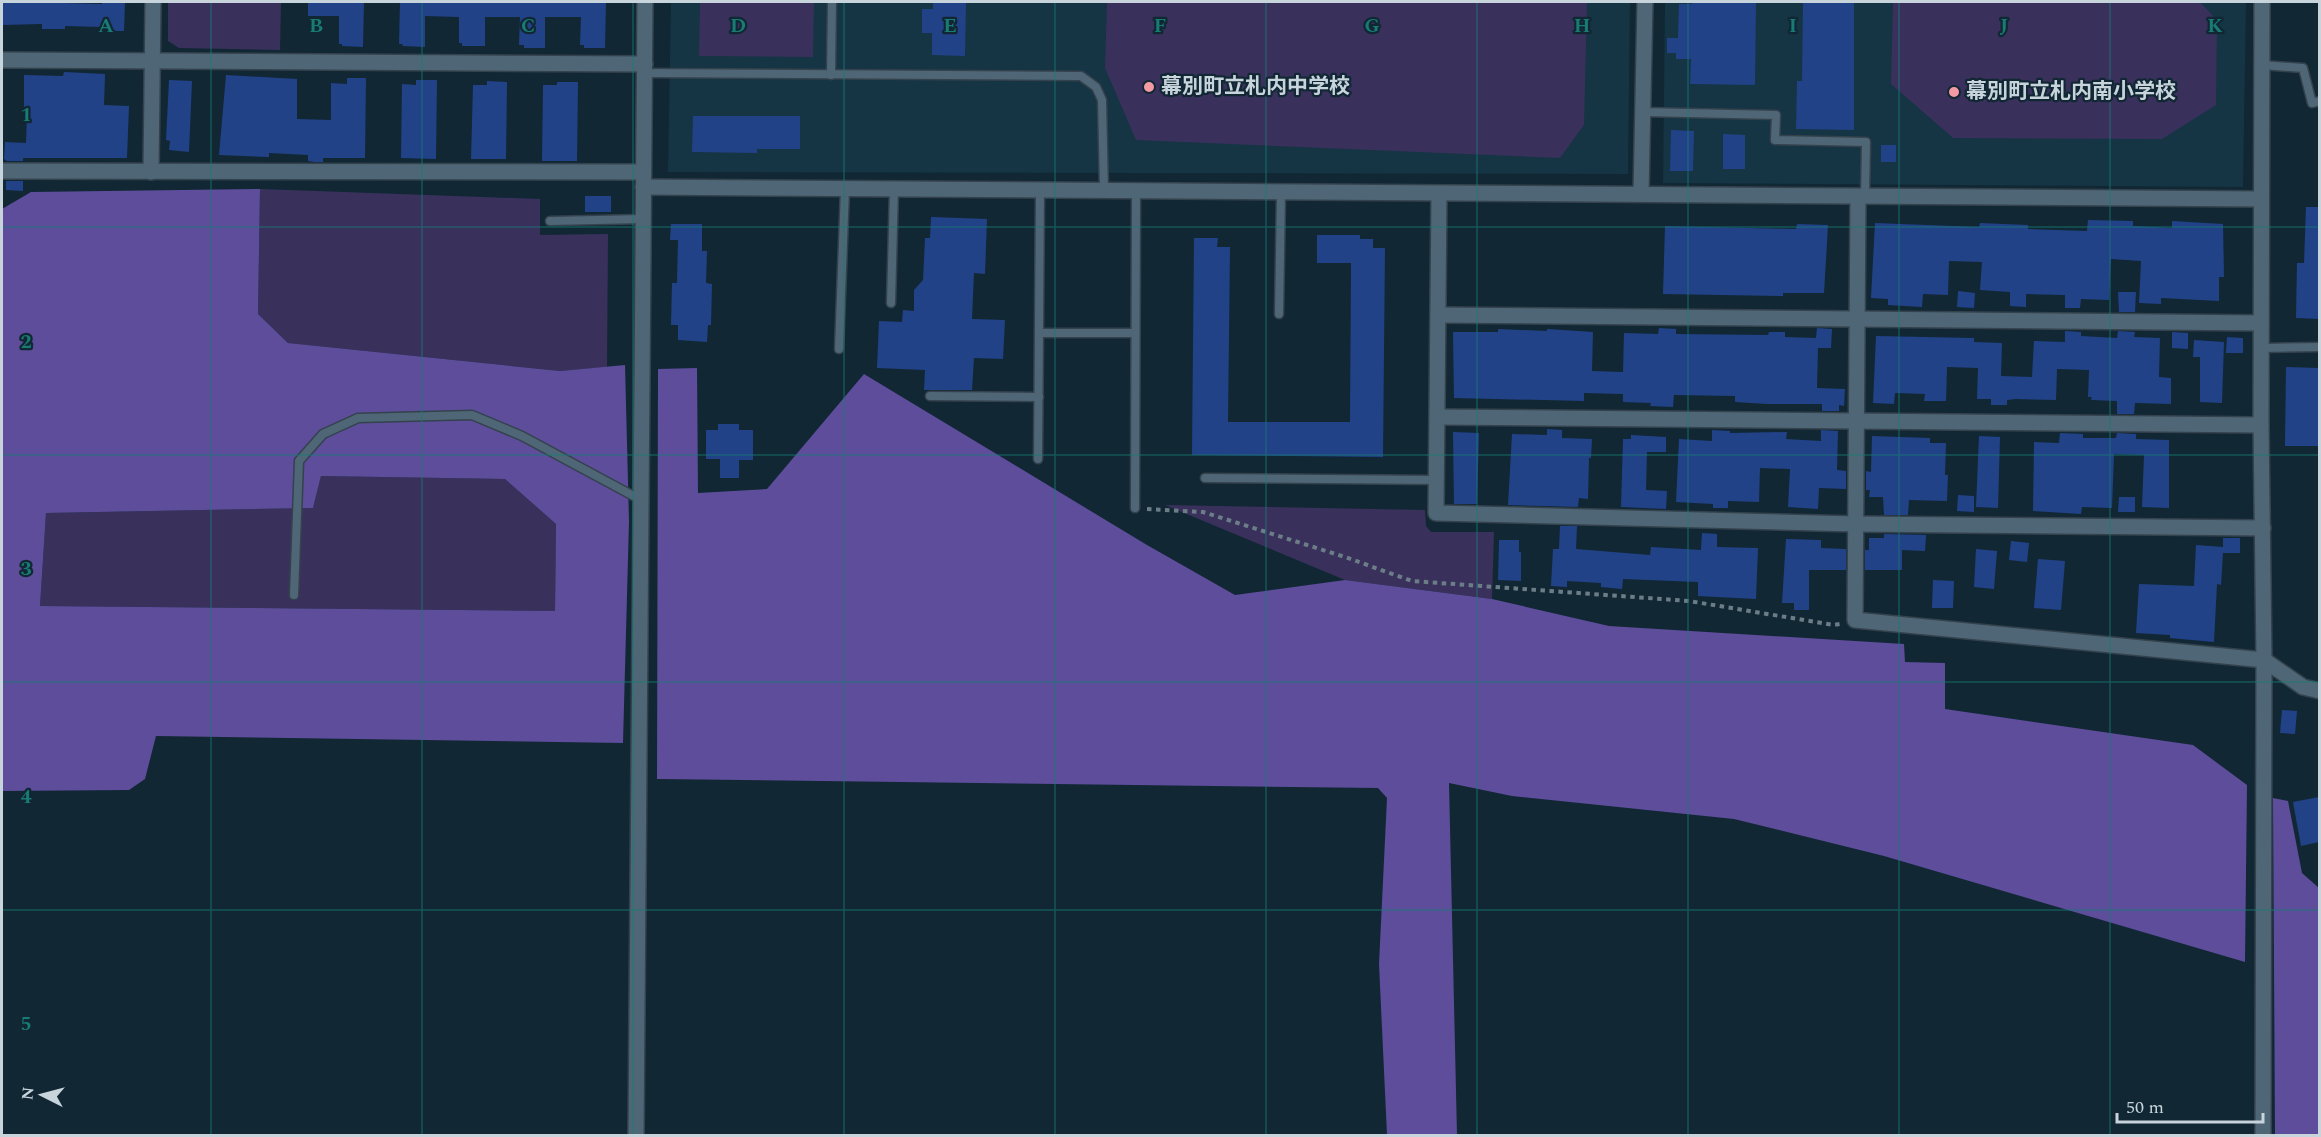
<svg xmlns="http://www.w3.org/2000/svg" width="2321" height="1137" font-family="Spectral,'Noto Sans JP',serif">
  <rect width="100%" height="100%" fill="#112734"/>
  <g fill="#153444">
    <polygon points="671,2 1630,2 1628,174 668,172"/>
    <polygon points="1665,2 2246,2 2243,187 1663,183"/>
  </g>
  <g fill="#39315c">
    <polygon points="168,2 281,2 280,50 179,48 168,41"/>
    <polygon points="700,2 814,2 813,57 699,56"/>
    <polygon points="1107,2 1587,2 1584,125 1560,158 1136,140 1105,68"/>
    <polygon points="1893,2 2200,2 2217,20 2216,105 2162,139 1953,138 1891,84"/>
    <polygon points="260,189 540,199 540,235 608,234 607,367 560,371 288,343 258,314"/>
    <polygon points="321,476 505,479 556,524 555,611 40,606 46,513 313,508"/>
    <polygon points="1165,505 1425,510 1426,526 1431,532 1494,532 1492,599 1345,580"/>
  </g>
  <g fill="#5d4d9b" fill-rule="evenodd">
    <path d="M 260,189 L 258,314 L 288,343 L 560,371 L 625,365 L 629,521 L 623,743 L 156,736 L 145,779 L 129,790 L 2,791 L 2,209 L 31,192 ZM 321,476 L 505,479 L 556,524 L 555,611 L 40,606 L 46,513 L 313,508 Z"/>
    <polygon points="697,368 698,493 767,489 864,374 1147,545 1235,595 1345,580 1492,599 1609,626 1904,644 1905,662 1945,663 1945,709 2193,745 2247,785 2245,962 1884,856 1734,819 1512,796 1449,783 1457,1135 1387,1135 1379,964 1387,798 1378,788 657,779 658,369"/>
    <polygon points="2273,798 2288,801 2302,873 2319,888 2319,1135 2275,1135"/>
  </g>
  <g fill="#224287">
    <polygon points="2,2 65,2 65,3 102,4 102,2 125,2 124,31 101,31 102,27 65,26 65,29 42,29 42,24 2,25"/>
    <polygon points="308,2 364,2 363,47 342,46 342,44 339,44 339,16 308,16"/>
    <polygon points="400,2 606,2 605,48 584,48 584,45 580,45 581,17 545,17 545,48 524,48 524,45 519,45 520,17 485,17 485,46 462,46 462,43 459,43 459,17 425,16 425,47 403,46 402,44 399,44"/>
    <polygon points="933,2 966,2 965,56 932,55 932,33 922,33 922,9 933,9"/>
    <polygon points="1692,2 1756,2 1755,85 1690,84 1691,59 1676,59 1676,53 1667,53 1667,38 1678,38 1679,4 1692,4"/>
    <polygon points="1803,2 1854,2 1854,130 1796,129 1797,81 1802,81"/>
    <polygon points="64,72 105,74 104,105 129,106 127,158 23,158 23,161 7,161 4,159 5,142 26,143 27,112 24,112 24,75 63,76"/>
    <polygon points="226,75 297,79 297,119 331,120 331,83 347,84 347,78 366,78 365,158 323,158 323,162 315,162 308,161 308,155 269,153 269,157 219,155"/>
    <polygon points="169,80 192,81 189,152 169,150 170,141 166,140"/>
    <polygon points="416,80 437,80 436,159 401,158 402,84 416,85"/>
    <polygon points="487,81 507,82 506,159 471,159 473,85 487,85"/>
    <polygon points="557,82 578,82 577,161 542,161 543,85 557,85"/>
    <polygon points="693,116 800,116 800,149 757,149 757,153 692,152"/>
    <polygon points="1671,130 1694,131 1693,171 1670,171"/>
    <polygon points="1723,134 1745,135 1745,169 1723,169"/>
    <rect x="1881" y="145" width="15" height="17"/>
    <polygon points="6,181 23,181 23,191 6,190"/>
    <rect x="585" y="196" width="26" height="16"/>
    <polygon points="2306,207 2319,207 2319,319 2296,318 2297,263 2304,263"/>
    <polygon points="931,217 987,219 985,274 974,273 972,319 1005,320 1003,359 974,358 972,390 924,390 925,370 877,368 879,321 902,322 903,310 914,311 914,290 923,280 925,238 930,238"/>
    <polygon points="2088,220 2133,221 2133,226 2172,228 2172,221 2223,224 2224,277 2219,277 2219,301 2161,298 2161,304 2139,303 2141,261 2111,259 2109,300 2081,299 2080,308 2065,308 2065,295 2026,294 2026,307 2010,306 2010,292 1980,290 1982,262 1949,261 1948,295 1923,294 1922,307 1888,305 1888,299 1871,298 1875,223 1979,227 1980,223 2028,225 2028,229 2087,231"/>
    <polygon points="671,224 702,224 702,251 707,251 706,283 712,284 711,325 708,325 707,342 678,340 678,325 671,325 672,283 677,283 678,240 670,240"/>
    <polygon points="1797,224 1828,225 1824,293 1783,293 1783,296 1663,294 1665,226 1796,229"/>
    <polygon points="1317,235 1360,235 1360,239 1373,239 1373,248 1385,248 1383,457 1192,455 1194,238 1218,238 1217,247 1230,247 1228,422 1350,422 1351,263 1317,263"/>
    <polygon points="1958,291 1975,293 1974,308 1957,307"/>
    <polygon points="2118,292 2136,292 2135,312 2119,312"/>
    <polygon points="1659,328 1676,329 1676,334 1768,335 1769,332 1785,332 1785,337 1816,338 1817,328 1832,329 1831,348 1818,348 1817,388 1845,389 1844,406 1839,405 1839,411 1822,411 1822,404 1767,404 1735,402 1735,396 1674,395 1673,407 1650,406 1651,403 1623,402 1623,394 1584,393 1584,401 1454,398 1453,332 1498,332 1498,329 1547,331 1547,329 1593,332 1592,371 1623,372 1624,333 1658,334"/>
    <polygon points="2065,331 2081,332 2081,336 2117,338 2118,331 2135,332 2134,337 2160,338 2159,377 2171,378 2171,404 2135,403 2134,414 2117,414 2117,401 2091,400 2092,397 2088,397 2089,370 2057,369 2056,400 2016,399 2007,400 2007,405 1991,405 1991,399 1977,399 1978,368 1947,367 1946,401 1924,401 1925,394 1895,393 1894,404 1873,403 1876,336 1974,338 1974,342 2002,343 2001,376 2032,377 2034,341 2065,342"/>
    <polygon points="2172,332 2188,333 2188,349 2172,348"/>
    <polygon points="2227,337 2243,338 2243,353 2226,353"/>
    <polygon points="2194,340 2224,342 2222,403 2200,402 2200,357 2193,357"/>
    <polygon points="2286,367 2319,368 2318,446 2285,446"/>
    <polygon points="718,424 739,424 739,430 753,430 753,460 739,460 739,478 720,478 720,459 706,459 706,430 718,430"/>
    <polygon points="1547,429 1562,430 1562,438 1592,439 1591,458 1589,458 1588,499 1579,498 1578,507 1508,505 1512,434 1547,435"/>
    <polygon points="1712,430 1730,431 1730,433 1787,432 1786,439 1821,441 1821,430 1838,431 1837,470 1846,471 1846,489 1819,488 1818,509 1788,507 1790,469 1760,468 1759,502 1728,501 1728,508 1713,508 1713,504 1676,502 1679,439 1712,441"/>
    <polygon points="1453,432 1479,433 1477,504 1454,504"/>
    <polygon points="2060,433 2083,434 2083,438 2116,438 2117,433 2134,434 2136,434 2136,439 2169,440 2169,508 2142,507 2144,455 2114,454 2112,508 2082,507 2081,514 2033,511 2034,442 2059,443"/>
    <polygon points="1631,435 1666,437 1666,452 1647,452 1646,490 1667,491 1666,509 1621,507 1623,439 1631,439"/>
    <polygon points="1872,436 1930,438 1930,443 1946,443 1945,475 1948,475 1947,501 1909,500 1908,515 1884,515 1883,497 1869,497 1870,490 1866,490 1866,471 1871,472"/>
    <polygon points="1979,436 2000,437 1998,508 1976,507"/>
    <polygon points="1958,495 1974,496 1974,512 1957,511"/>
    <polygon points="2119,497 2135,497 2135,512 2118,512"/>
    <polygon points="1560,526 1577,526 1576,549 1650,555 1651,547 1701,550 1702,533 1717,534 1717,547 1758,548 1756,599 1698,596 1698,582 1623,579 1622,589 1601,587 1601,583 1567,581 1567,587 1551,586 1553,549 1559,549"/>
    <polygon points="1884,534 1926,535 1925,551 1902,550 1902,570 1865,570 1865,550 1869,550 1869,538 1884,538"/>
    <polygon points="2223,538 2240,538 2240,553 2223,553 2221,585 2217,584 2214,642 2170,638 2170,635 2136,633 2139,584 2194,586 2196,545 2223,547"/>
    <polygon points="1786,539 1821,540 1821,548 1846,549 1846,570 1809,570 1809,610 1794,610 1794,603 1782,603"/>
    <polygon points="1499,540 1519,540 1519,552 1521,552 1521,581 1498,580"/>
    <polygon points="2011,541 2029,543 2027,562 2009,560"/>
    <polygon points="1976,549 1997,551 1994,589 1974,587"/>
    <polygon points="2038,559 2065,561 2061,610 2034,608"/>
    <polygon points="1933,580 1954,581 1953,608 1932,608"/>
    <polygon points="2282,710 2297,711 2295,734 2280,733"/>
    <polygon points="2319,797 2319,842 2301,846 2293,802"/>
  </g>
  <g fill="none" stroke-linecap="round" stroke-linejoin="round">
    <defs>
      <g id="service">
        <polyline points="2262,65 2303,68 2312,103 2320,101"/>
        <polyline points="644,73 1081,76 1096,87 1102,100 1104,191"/>
        <polyline points="831,75 832,2"/>
        <polyline points="1643,112 1776,115 1775,140 1866,142 1865,197"/>
        <polyline points="550,221 643,219"/>
        <polyline points="891,303 894,189"/>
        <polyline points="1279,314 1281,193"/>
        <polyline points="1039,333 1135,333"/>
        <polyline points="2261,348 2320,347"/>
        <polyline points="839,349 845,189"/>
        <polyline points="930,396 1039,397"/>
        <polyline points="1038,459 1040,191"/>
        <polyline points="1205,478 1436,480"/>
        <polyline points="1135,508 1136,192"/>
        <polyline points="294,595 299,461 323,434 358,418 472,415 522,436 641,500"/>
      </g>
      <g id="minor">
        <polyline points="2262,2 2261,425 2264,660 2263,1136"/>
        <polyline points="2,60 645,64"/>
        <polyline points="2,171 642,172"/>
        <polyline points="151,172 153,2"/>
        <path d="M 643,187 C 1182,192 1721,197 2261,199"/>
        <polyline points="1641,194 1645,2"/>
        <polyline points="1439,195 1436,513 1856,524 2263,528"/>
        <polyline points="1858,197 1855,620 2264,660 2303,687 2320,691"/>
        <polyline points="1438,315 2261,323"/>
        <polyline points="1437,417 2261,425"/>
        <polyline points="636,1136 645,2"/>
      </g>
    </defs>
    <use href="#service" stroke="#34424d" stroke-width="11"/>
    <use href="#minor" stroke="#34424d" stroke-width="18"/>
    <polyline stroke="#6b7d87" stroke-width="4" stroke-dasharray="4.5 4.5" stroke-linecap="butt" points="1147,509 1203,512 1345,557 1412,581 1689,601 1834,625 1840,624"/>
    <use href="#service" stroke="#4e6675" stroke-width="8"/>
    <use href="#minor" stroke="#4e6675" stroke-width="15"/>
  </g>
  <path fill="none" stroke="#187b74" stroke-width="1.5" stroke-opacity="0.55" d="M 211,2 L 211,1136M 422,2 L 422,1136M 633,2 L 633,1136M 844,2 L 844,1136M 1055,2 L 1055,1136M 1266,2 L 1266,1136M 1477,2 L 1477,1136M 1688,2 L 1688,1136M 1899,2 L 1899,1136M 2110,2 L 2110,1136M 2,227 L 2320,227M 2,455 L 2320,455M 2,682 L 2320,682M 2,910 L 2320,910"/>
  <g fill="#f49aa5" stroke="#112734" stroke-width="2">
    <circle cx="1149" cy="87" r="6"/>
    <circle cx="1954" cy="92" r="6"/>
  </g>
  <g text-anchor="middle" dominant-baseline="central" stroke-width="4.5" stroke-linejoin="round" paint-order="stroke">
    <g font-size="21" font-weight="bold" fill="#c7d4dc" stroke="#112734" text-anchor="start">
      <text x="1161" y="87">幕別町立札内中学校</text>
      <text x="1966" y="92">幕別町立札内南小学校</text>
    </g>
  </g>
  <g font-size="20" text-anchor="middle" font-weight="bold" fill="#187b74" stroke="#112734" stroke-width="4.5" stroke-linejoin="round" paint-order="stroke">
    <text x="106" y="32">A</text>
    <text x="316" y="32">B</text>
    <text x="528" y="32">C</text>
    <text x="738" y="32">D</text>
    <text x="950" y="32">E</text>
    <text x="1160" y="32">F</text>
    <text x="1372" y="32">G</text>
    <text x="1582" y="32">H</text>
    <text x="1793" y="32">I</text>
    <text x="2004" y="32">J</text>
    <text x="2215" y="32">K</text>
    <text x="26" y="121">1</text>
    <text x="26" y="348">2</text>
    <text x="26" y="575">3</text>
    <text x="26" y="803">4</text>
    <text x="26" y="1030">5</text>
  </g>
  <rect width="2321" height="1137" fill="none" stroke="#c7d4dc" stroke-width="6"/>
  <g transform="translate(42 1095) rotate(276)" stroke="#112734" stroke-width="4.5" paint-order="stroke">
  <path d="M0-4.5L10 22L0 15L-10 22Z" fill="#c7d4dc"/>
  <text y="-9" font-size="16" font-weight="bold" text-anchor="middle" fill="#c7d4dc">N</text>
  </g>
  <path d="M2117 1113v9h146v-9" fill="none" stroke="#c7d4dc" stroke-width="3"/>
  <text x="2126" y="1113" font-size="18" fill="#c7d4dc" stroke="#112734" stroke-width="4.5" paint-order="stroke">50 m</text>
</svg>
